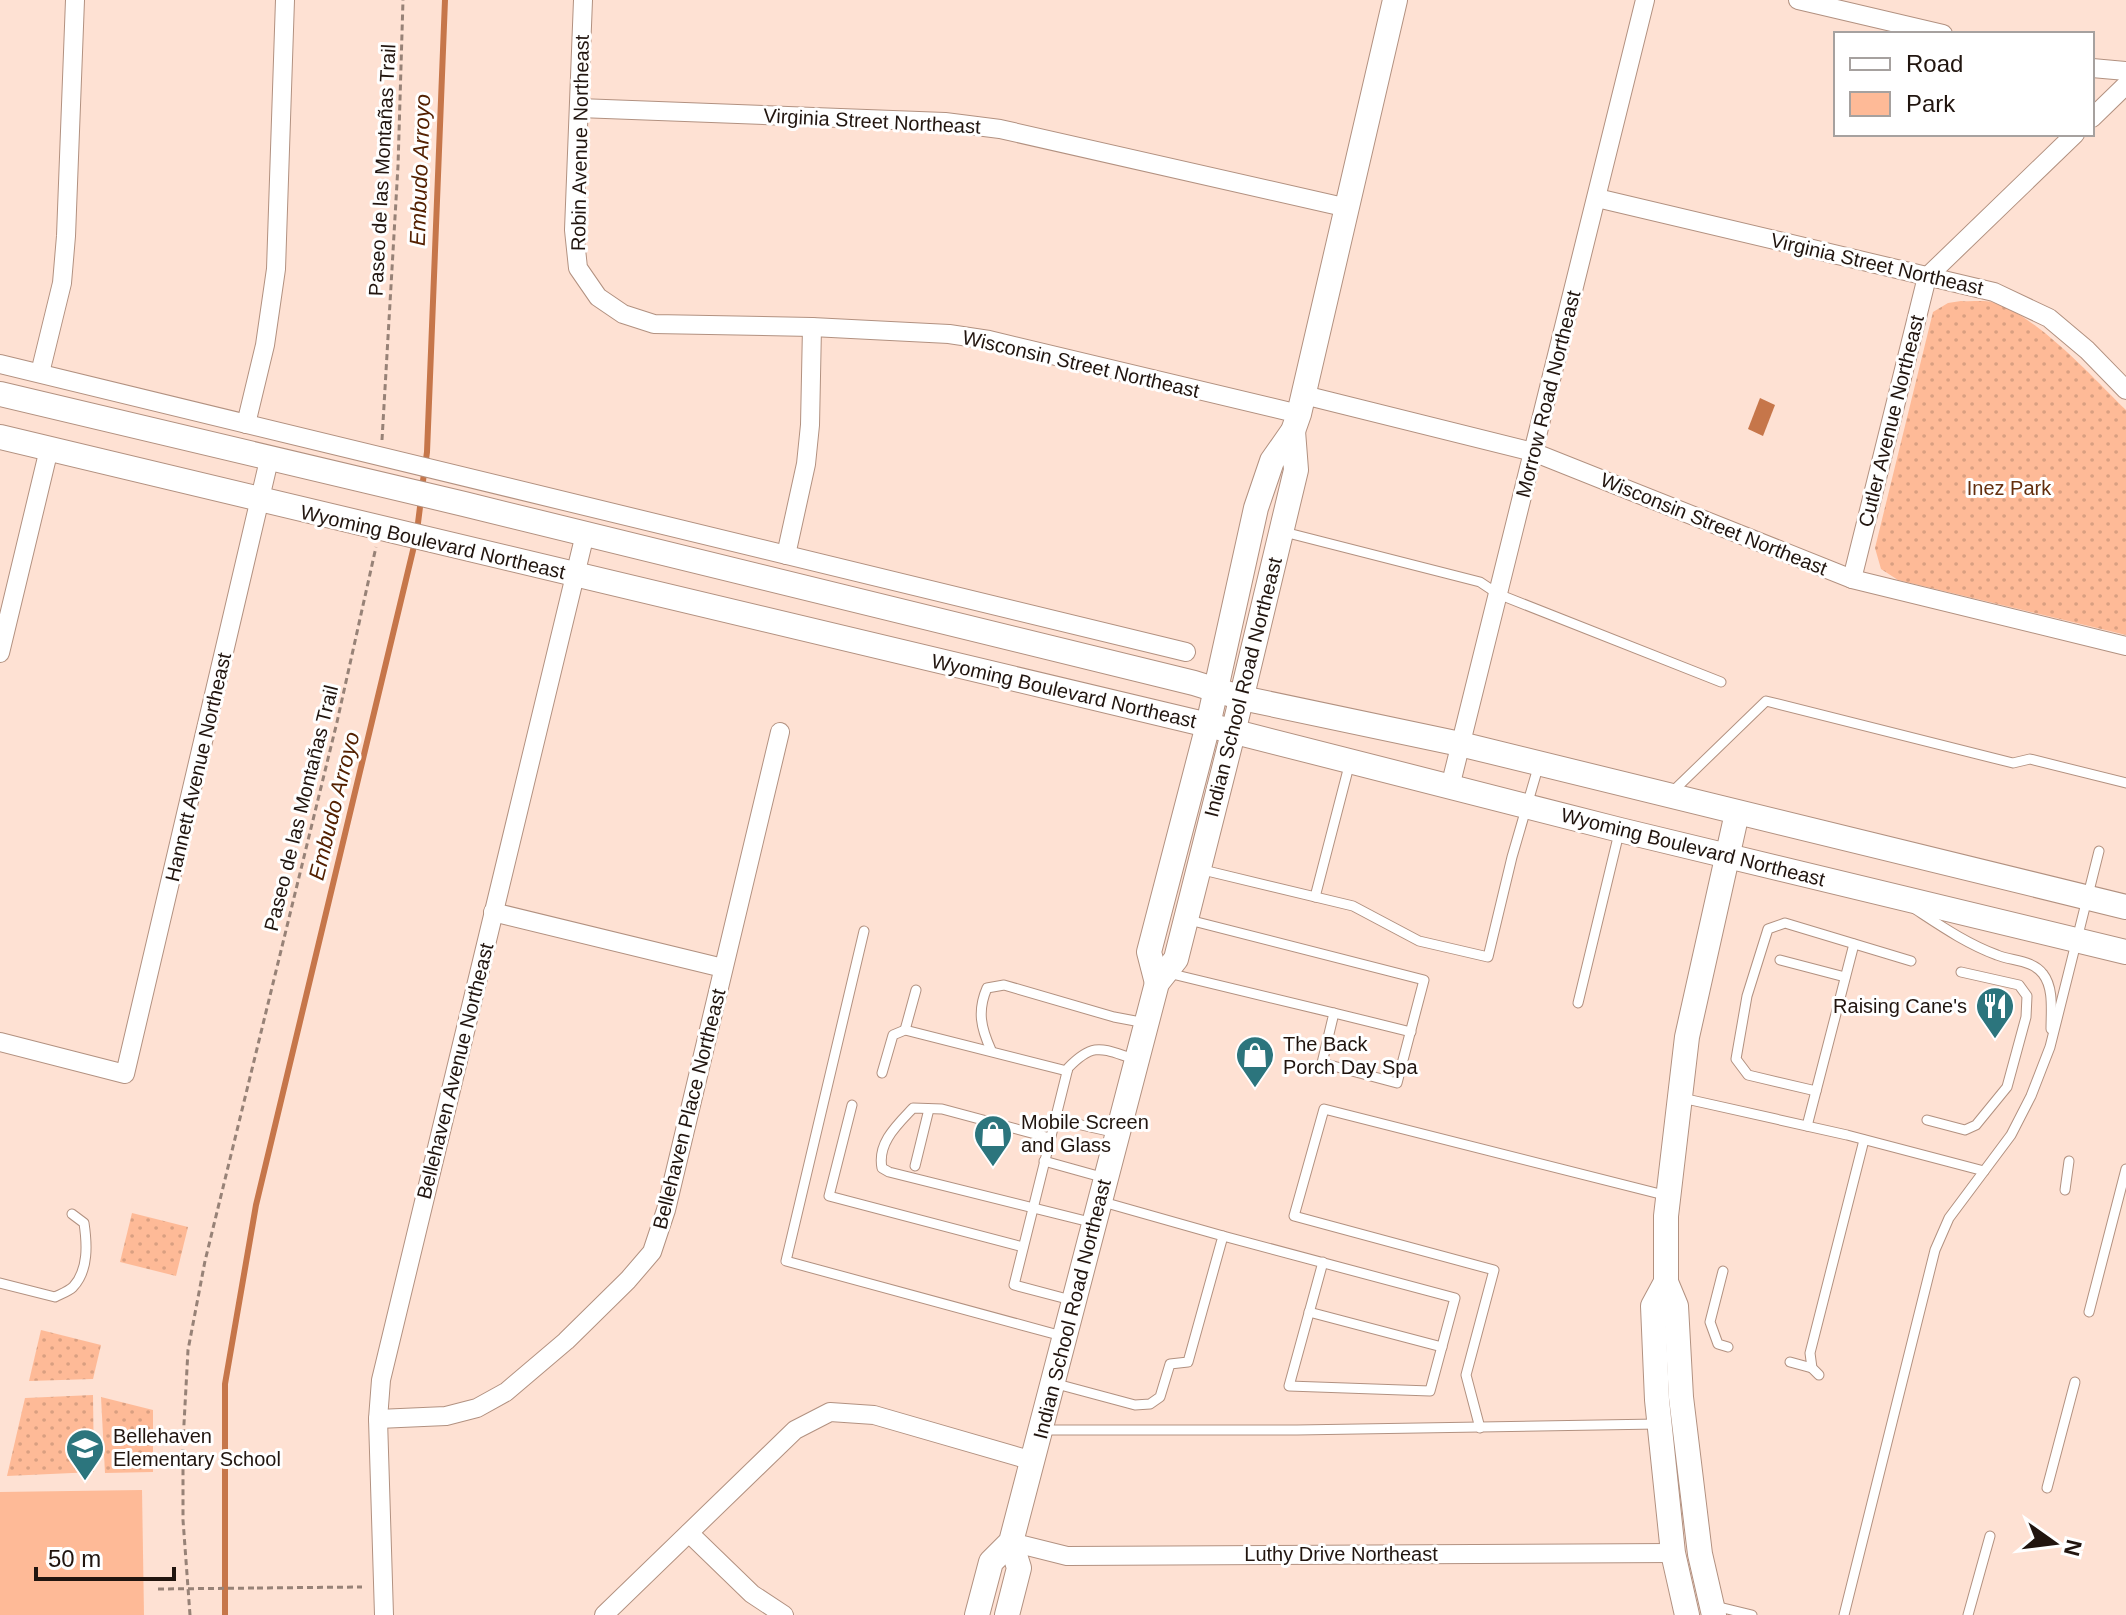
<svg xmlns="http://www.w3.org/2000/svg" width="2126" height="1615" font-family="Helvetica,sans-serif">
  <defs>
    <pattern id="green-dots" width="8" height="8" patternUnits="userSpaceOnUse" patternTransform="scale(2)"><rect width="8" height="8" fill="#feba97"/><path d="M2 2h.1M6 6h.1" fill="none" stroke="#d99f81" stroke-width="1.8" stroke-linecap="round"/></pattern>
  </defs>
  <rect width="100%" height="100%" fill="#fee1d3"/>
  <g fill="url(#green-dots)">
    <path d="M 1961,301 C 1971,302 1983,300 1992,302 C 2038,316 2092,377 2126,410 L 2126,635 L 1898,580 L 1881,569 L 1875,548 L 1933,312 L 1948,303 Z"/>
    <polygon points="132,1213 188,1227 176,1276 120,1262"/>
    <polygon points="41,1330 101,1345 93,1379 29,1381"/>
    <polygon points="93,1395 94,1472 7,1476 25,1398"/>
    <polygon points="101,1397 153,1410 153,1472 105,1473"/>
  </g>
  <polygon fill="#feba97" points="142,1490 144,1615 0,1615 0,1492"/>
  <polygon fill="#c6764a" points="1760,398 1775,405 1763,436 1748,429"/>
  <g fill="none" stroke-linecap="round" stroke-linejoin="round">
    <g stroke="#c6764a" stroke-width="6">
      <polyline points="422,488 427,452 445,0"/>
      <polyline points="417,531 421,499"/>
      <polyline points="225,1615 225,1384 256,1205 415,542"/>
    </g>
    <defs>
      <g id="lane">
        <polyline points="1284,532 1480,582 1498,594 1721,682"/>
        <polyline points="1670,794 1766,701 2013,763 2030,759 2126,783"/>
        <polyline points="1199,869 1353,906 1419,941 1488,957 1512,857 1539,764"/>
        <polyline points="1315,897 1350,762"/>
        <path d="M 1915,909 C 1941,926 1967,944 1997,955 C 2011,961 2033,960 2043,974 C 2054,988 2051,1011 2051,1029"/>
        <polyline points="864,931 786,1261 1062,1336"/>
        <polyline points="1780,960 1845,977"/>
        <polyline points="1168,973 1334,1013 1322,1063 1397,1083 1424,980 1189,920"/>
        <polyline points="1578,1003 1619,833"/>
        <polyline points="1334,1013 1411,1032"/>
        <polyline points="905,1030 916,990"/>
        <path d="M 991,1050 C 981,1028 977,1011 987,988 L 1004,985 L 1114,1017 L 1146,1023"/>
        <polyline points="882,1073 893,1035 905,1030 1067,1071"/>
        <polyline points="1816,1091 1748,1075 1736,1059 1747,996 1768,929 1785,923 1911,961"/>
        <polyline points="1682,1098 1847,1135 1984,1171"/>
        <polyline points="852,1105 829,1196 1023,1247"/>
        <polyline points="1055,1119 1117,1133"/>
        <polyline points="1927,1120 1965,1130 1976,1125 2007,1087 2026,1017 2027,996 2019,985 1961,972"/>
        <polyline points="1807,1126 1854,944"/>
        <path d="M 1050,1138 L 942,1109 L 913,1108 C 897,1125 877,1143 882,1168 L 889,1172 L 1094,1223"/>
        <polyline points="1044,1161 1105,1178"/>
        <polyline points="915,1166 929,1109"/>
        <polyline points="2065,1190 2069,1161"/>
        <polyline points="1223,1236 1455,1298 1430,1391 1289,1386 1323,1262"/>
        <polyline points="1723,1271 1710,1322 1718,1344 1728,1347"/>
        <path d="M 0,1283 L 55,1297 C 61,1294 69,1291 73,1287 C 89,1270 87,1243 84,1223 L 72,1214"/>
        <path d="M 1071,1300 L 1014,1285 L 1068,1068 C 1094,1041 1102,1049 1134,1059"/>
        <polyline points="1309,1312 1442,1347"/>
        <polyline points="2089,1312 2126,1169"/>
        <polyline points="1790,1362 1812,1368"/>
        <polyline points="1819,1375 1812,1368 1810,1353 1864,1140"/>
        <polyline points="1053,1383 1135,1405 1150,1404 1160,1397 1170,1364 1188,1362 1223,1236 1103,1202"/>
        <polyline points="1480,1428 1466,1375 1494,1270 1294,1216 1324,1109 1668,1196"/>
        <polyline points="1041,1430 1297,1430 1657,1424"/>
        <polyline points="2047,1488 2075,1382"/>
        <polyline points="1715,1606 1752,1615"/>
        <polyline points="1844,1615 1935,1250 1949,1218 2011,1135 2031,1096 2050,1047 2099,851"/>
        <polyline points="1968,1615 1990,1536"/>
      </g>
      <g id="street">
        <polyline points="583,0 574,230 578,268 598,297 623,314 654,324 812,327 949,334 989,340 1299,414"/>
        <polyline points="1798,0 1943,34"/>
        <polyline points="2092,68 2126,71"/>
        <polyline points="579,108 945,122 1000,129 1348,208"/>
        <polyline points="2092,118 2126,85"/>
        <polyline points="1597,198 1994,292 2049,318 2087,350 2126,390"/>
        <polyline points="0,364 1186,652"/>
        <polyline points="40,373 62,283 66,236 75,0"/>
        <polyline points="1304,395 1533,452 1852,579 2126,646"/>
        <polyline points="246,424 265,345 276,269 285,0"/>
        <polyline points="786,555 806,464 810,425 812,327"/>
        <polyline points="1852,579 1927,277 2075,134"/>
        <polyline points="0,653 49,449"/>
        <polyline points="1450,787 1645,0"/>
        <polyline points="493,912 723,968"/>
        <polyline points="0,1042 125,1074 269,460"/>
        <polyline points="378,1419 446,1416 477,1408 506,1392 566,1341 628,1280 652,1252 666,1210 780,732"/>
        <polyline points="689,1533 752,1594 784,1615"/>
        <polyline points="1011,1542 1067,1556 1673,1553"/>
        <polyline points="384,1615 378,1419 381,1380 585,534"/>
        <polyline points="604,1615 795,1430 830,1412 874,1415 1033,1461"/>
      </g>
      <g id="secondary">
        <polyline points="0,394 464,504 1194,683 1242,698 1460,744 2126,907"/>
        <polyline points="0,437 1208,725 1620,830 2126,952"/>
        <polyline points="1157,983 1149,952 1208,725 1256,508 1272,461 1293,431 1299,414 1395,0"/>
        <polyline points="1666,1282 1653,1306 1657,1400 1673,1553 1687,1615"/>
        <polyline points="977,1615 991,1562 1011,1542 1157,983 1176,959 1233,733 1296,470 1293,431"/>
        <polyline points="1007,1615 1019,1568 1011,1542"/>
        <polyline points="1714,1615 1700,1554 1681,1397 1676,1306 1666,1282 1666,1216 1687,1037 1737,813"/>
      </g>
    </defs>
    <use href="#lane" stroke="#b29180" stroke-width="11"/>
    <use href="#street" stroke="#b29180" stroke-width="20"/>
    <use href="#secondary" stroke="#b29180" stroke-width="26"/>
    <g stroke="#978277" stroke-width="3" stroke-dasharray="6 4" stroke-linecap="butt">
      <polyline points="382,440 398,166 403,0"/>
      <polyline points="257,1588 362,1587"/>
      <polyline points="190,1615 183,1520 183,1442 188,1350 205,1261 337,722 376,547"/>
    </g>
    <use href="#lane" stroke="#fff" stroke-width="9"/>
    <use href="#street" stroke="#fff" stroke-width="18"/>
    <use href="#secondary" stroke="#fff" stroke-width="24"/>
    <polyline stroke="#978277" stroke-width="3" stroke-dasharray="6 4" stroke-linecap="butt" points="158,1589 257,1588"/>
  </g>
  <defs>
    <symbol id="restaurant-pin" viewBox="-11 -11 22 30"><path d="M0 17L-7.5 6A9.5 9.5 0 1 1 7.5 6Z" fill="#2c757d" stroke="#fff"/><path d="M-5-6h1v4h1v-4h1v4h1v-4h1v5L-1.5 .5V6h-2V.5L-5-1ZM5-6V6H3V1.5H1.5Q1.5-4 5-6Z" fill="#fff"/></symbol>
    <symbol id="shop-pin" viewBox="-11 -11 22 30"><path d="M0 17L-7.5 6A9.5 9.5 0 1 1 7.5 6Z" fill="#2c757d" stroke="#fff"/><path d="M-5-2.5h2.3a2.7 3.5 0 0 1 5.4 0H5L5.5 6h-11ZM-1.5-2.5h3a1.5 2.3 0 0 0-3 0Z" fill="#fff"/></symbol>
    <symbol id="school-pin" viewBox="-11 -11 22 30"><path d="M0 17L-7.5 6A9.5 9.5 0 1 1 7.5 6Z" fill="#2c757d" stroke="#fff"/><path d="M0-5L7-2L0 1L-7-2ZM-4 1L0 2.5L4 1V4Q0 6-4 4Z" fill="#fff"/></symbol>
  </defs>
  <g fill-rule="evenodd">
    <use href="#restaurant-pin" x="1973" y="984" width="44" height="60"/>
    <use href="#shop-pin" x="1233" y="1033" width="44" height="60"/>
    <use href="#shop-pin" x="971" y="1112" width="44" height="60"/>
    <use href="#school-pin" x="63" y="1426" width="44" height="60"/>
  </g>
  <g text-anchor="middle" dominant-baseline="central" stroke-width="6" stroke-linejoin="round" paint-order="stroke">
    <g font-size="20" fill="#21150f" stroke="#fff">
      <text transform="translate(872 121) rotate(3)">Virginia Street Northeast</text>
      <text transform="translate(580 143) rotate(-89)">Robin Avenue Northeast</text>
      <text transform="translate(382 170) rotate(-87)">Paseo de las Montañas Trail</text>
      <text transform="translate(1877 264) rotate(13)">Virginia Street Northeast</text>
      <text transform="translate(1081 364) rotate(13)">Wisconsin Street Northeast</text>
      <text transform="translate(1548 394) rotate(-76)">Morrow Road Northeast</text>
      <text transform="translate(1891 421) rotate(-76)">Cutler Avenue Northeast</text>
      <text transform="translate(1714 524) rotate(22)">Wisconsin Street Northeast</text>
      <text transform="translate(433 542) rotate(13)">Wyoming Boulevard Northeast</text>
      <text transform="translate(1243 687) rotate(-76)">Indian School Road Northeast</text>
      <text transform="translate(1064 691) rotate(13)">Wyoming Boulevard Northeast</text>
      <text transform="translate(198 767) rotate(-77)">Hannett Avenue Northeast</text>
      <text transform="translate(301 808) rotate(-76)">Paseo de las Montañas Trail</text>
      <text transform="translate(1693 847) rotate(14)">Wyoming Boulevard Northeast</text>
      <text transform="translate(455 1071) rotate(-76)">Bellehaven Avenue Northeast</text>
      <text transform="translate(689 1109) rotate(-76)">Bellehaven Place Northeast</text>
      <text transform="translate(1072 1309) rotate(-76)">Indian School Road Northeast</text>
      <text x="1341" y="1554">Luthy Drive Northeast</text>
    </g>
    <g font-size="20" fill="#632e0d" stroke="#fff">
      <text x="2009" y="488">Inez Park</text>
    </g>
    <g font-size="20" fill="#21150f" stroke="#fff" text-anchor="start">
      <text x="1967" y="1006" text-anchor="end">Raising Cane's</text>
      <text x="1283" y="1044">The Back<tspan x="1283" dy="23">Porch Day Spa</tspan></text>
      <text x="1021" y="1122">Mobile Screen<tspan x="1021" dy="23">and Glass</tspan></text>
      <text x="113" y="1436">Bellehaven<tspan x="113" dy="23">Elementary School</tspan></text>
    </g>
    <g font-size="22" font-style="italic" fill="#532000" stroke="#fff">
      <text transform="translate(420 170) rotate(-88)">Embudo Arroyo</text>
      <text transform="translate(334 806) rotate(-76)">Embudo Arroyo</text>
    </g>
  </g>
  <rect x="1834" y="32" width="260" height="104" fill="#ffffff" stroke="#a6a19f" stroke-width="2"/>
  <rect x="1850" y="58" width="40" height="12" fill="#ffffff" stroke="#a6a19f" stroke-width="2"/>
  <text x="1906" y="72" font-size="24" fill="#21150f">Road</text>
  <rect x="1850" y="92" width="40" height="24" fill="#feba97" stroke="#a6a19f" stroke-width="2"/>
  <text x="1906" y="112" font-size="24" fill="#21150f">Park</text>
  <g transform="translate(2054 1543) rotate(104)" stroke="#ffffff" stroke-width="6" paint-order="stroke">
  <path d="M0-6L14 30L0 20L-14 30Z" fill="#21150f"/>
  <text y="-12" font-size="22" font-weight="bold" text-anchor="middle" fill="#21150f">N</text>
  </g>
  <path d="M36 1567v12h138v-12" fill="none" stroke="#21150f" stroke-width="4"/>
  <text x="48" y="1567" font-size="24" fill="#21150f" stroke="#ffffff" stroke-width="6" paint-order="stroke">50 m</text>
</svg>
